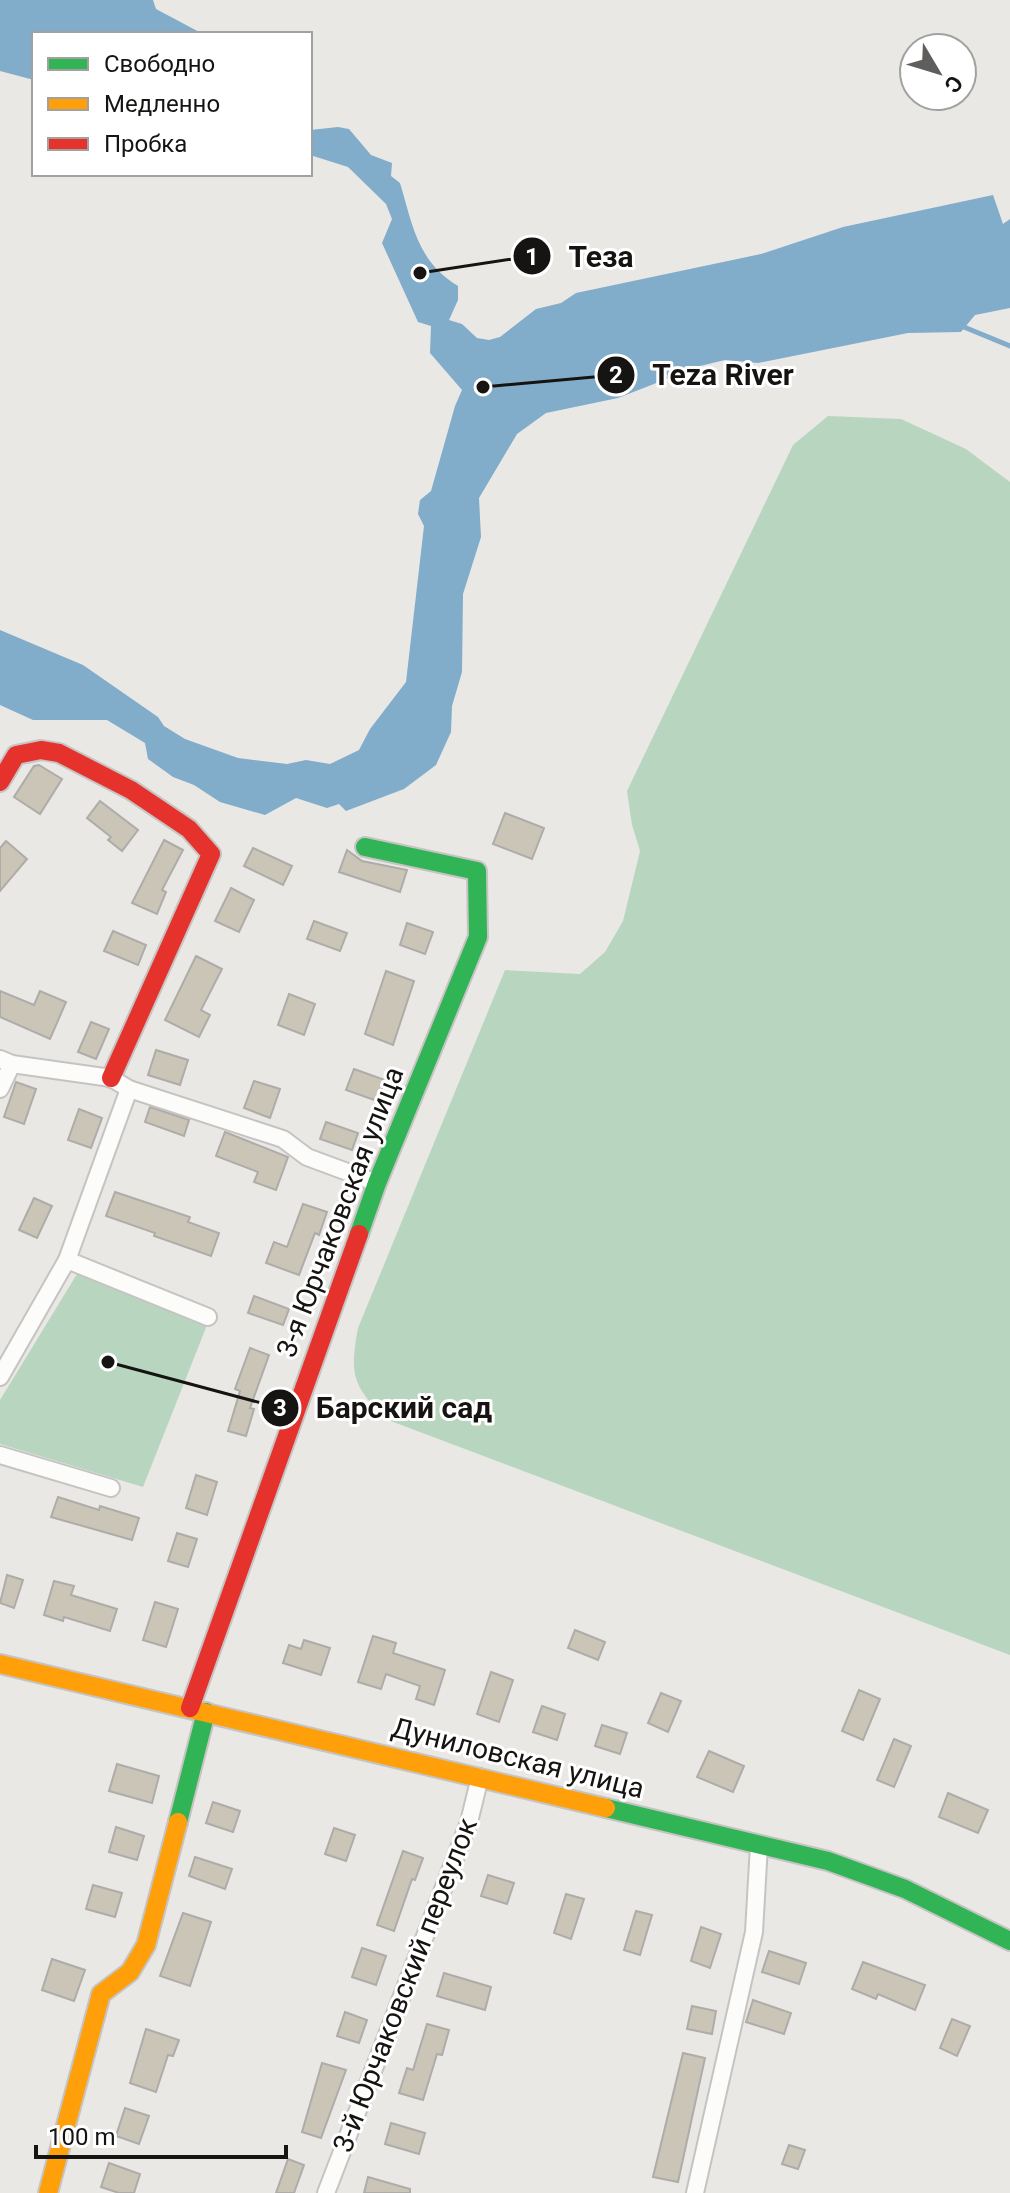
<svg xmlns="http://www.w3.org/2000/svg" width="1010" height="2193" font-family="Roboto,sans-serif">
  <rect width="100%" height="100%" fill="#eae8e5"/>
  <g fill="#b8d6bf">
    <path d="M 828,416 L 901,419 L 966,449 L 1010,482 L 1010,1655 L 388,1420 C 353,1387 349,1376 358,1328 L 505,970 L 580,974 L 605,952 L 623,921 L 640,851 L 632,825 L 627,791 L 793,445 Z"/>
    <polygon points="77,1274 207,1325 143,1487 0,1444 0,1400"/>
  </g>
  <g fill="#81acca">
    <polygon points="0,0 153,0 156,9 203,34 34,34 34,80 0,71"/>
    <path d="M 338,127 L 349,129 L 371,155 L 392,163 L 391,176 L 400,183 C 413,226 417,261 458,286 L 458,300 L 449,320 L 462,324 L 477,338 L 489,340 L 500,337 L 536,309 L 561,303 L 576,293 L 761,254 L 843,227 L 993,195 L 1003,224 L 1010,219 L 1010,308 L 975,315 L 961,332 L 908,333 L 758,363 L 725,360 L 700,366 L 618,398 L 546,413 L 517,434 L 479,498 L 481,537 L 463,594 L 462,672 L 452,706 L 451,732 L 436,765 L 404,789 L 346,811 L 339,804 L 327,808 L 296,798 L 265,815 L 220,802 L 194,785 L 173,777 L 148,759 L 145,743 L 107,720 L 33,720 L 0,705 L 0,630 L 83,665 L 158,717 L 164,726 L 185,739 L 238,758 L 287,764 L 306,760 L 330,764 L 359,750 L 370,729 L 406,682 L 424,526 L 418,514 L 420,500 L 431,491 L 455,406 L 462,390 L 430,353 L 431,326 L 418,322 L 382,243 L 392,219 L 386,204 L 348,167 L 310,155 L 310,130 Z"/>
  </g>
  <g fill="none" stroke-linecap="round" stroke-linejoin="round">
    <polyline stroke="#81acca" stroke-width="5" points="959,325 1010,346"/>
  </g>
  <g fill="#cbc5b7" stroke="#aeaca9" stroke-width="2">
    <polygon points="39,765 62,779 40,814 14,797 34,766"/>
    <polygon points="100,801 138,830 122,851 108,840 111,837 87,818"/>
    <polygon points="505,813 544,828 532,859 493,844"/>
    <polygon points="164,840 183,850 162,890 166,892 157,914 132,903"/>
    <polygon points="6,841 27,859 0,891 0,848"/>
    <polygon points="253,848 292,866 283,885 244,866"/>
    <polygon points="347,850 362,861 407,870 400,892 339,872"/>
    <polygon points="231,888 254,900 239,932 215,921"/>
    <polygon points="314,921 347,933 340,951 307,939"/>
    <polygon points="407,923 433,932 425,954 400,945"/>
    <polygon points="113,931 146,945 138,965 104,951"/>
    <polygon points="196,956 222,969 201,1010 210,1015 199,1037 165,1020"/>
    <polygon points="386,971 414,981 393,1045 365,1034"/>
    <polygon points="0,991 34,1005 40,991 66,1002 50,1039 0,1017"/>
    <polygon points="289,994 315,1004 304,1035 278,1025"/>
    <polygon points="91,1022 109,1029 96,1059 78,1052"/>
    <polygon points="156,1050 188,1060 180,1085 148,1075"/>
    <polygon points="354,1069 385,1080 377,1101 346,1090"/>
    <polygon points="254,1081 280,1089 270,1118 244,1108"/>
    <polygon points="16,1082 36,1089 24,1124 4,1117"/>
    <polygon points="150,1107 189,1120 184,1136 145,1122"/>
    <polygon points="79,1109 102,1118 91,1148 68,1140"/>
    <polygon points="326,1122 358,1133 352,1150 320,1139"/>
    <polygon points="225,1132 288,1157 276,1190 254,1182 258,1172 216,1156"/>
    <polygon points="115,1192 190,1217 188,1222 219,1233 211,1256 154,1236 155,1233 106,1216"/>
    <polygon points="34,1198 52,1206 37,1238 19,1230"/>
    <polygon points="303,1204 327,1212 319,1235 315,1233 299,1275 266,1263 274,1242 287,1247"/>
    <polygon points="254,1296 289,1309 283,1325 248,1313"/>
    <polygon points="250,1348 269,1355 250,1408 254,1409 246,1436 228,1431 240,1391 235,1389"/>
    <polygon points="196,1475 217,1482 207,1515 186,1508"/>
    <polygon points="58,1497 99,1510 100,1506 139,1518 132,1540 51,1517"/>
    <polygon points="177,1533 197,1539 188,1567 168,1561"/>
    <polygon points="7,1575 23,1580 14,1608 0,1603"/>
    <polygon points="54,1581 74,1586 71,1595 117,1609 110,1631 64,1617 63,1621 44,1615"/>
    <polygon points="155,1602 178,1609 166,1647 143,1640"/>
    <polygon points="575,1630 605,1642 598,1660 568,1648"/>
    <polygon points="373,1636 396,1643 393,1653 445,1670 434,1705 416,1699 420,1686 386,1674 381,1689 358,1682"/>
    <polygon points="304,1640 330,1648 321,1675 283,1663 289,1645 301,1649"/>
    <polygon points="491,1672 513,1680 499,1722 477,1714"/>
    <polygon points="859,1690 880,1699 863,1740 842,1731"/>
    <polygon points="661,1693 681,1701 668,1732 648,1723"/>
    <polygon points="542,1706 565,1714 557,1740 533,1732"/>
    <polygon points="602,1725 627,1733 620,1754 595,1746"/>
    <polygon points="894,1739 911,1746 894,1787 877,1780"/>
    <polygon points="709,1751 744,1766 733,1792 697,1777"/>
    <polygon points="117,1764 159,1776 152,1803 109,1791"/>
    <polygon points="948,1793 988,1810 978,1833 939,1817"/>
    <polygon points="213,1802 240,1811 233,1832 206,1823"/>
    <polygon points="116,1827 144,1836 137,1860 109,1852"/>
    <polygon points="334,1828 355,1835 346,1861 325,1854"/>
    <polygon points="403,1851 423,1858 415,1880 412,1879 394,1931 377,1925"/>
    <polygon points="195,1857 232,1869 225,1889 189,1876"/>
    <polygon points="488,1875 514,1883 507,1904 481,1896"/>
    <polygon points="93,1885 122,1893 115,1917 86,1909"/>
    <polygon points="566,1894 584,1899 571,1939 554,1933"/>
    <polygon points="636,1911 652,1915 640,1955 624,1950"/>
    <polygon points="183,1913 211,1922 190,1986 160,1976"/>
    <polygon points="701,1927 721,1934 710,1968 691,1961"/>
    <polygon points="362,1948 386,1956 376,1985 352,1977"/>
    <polygon points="769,1951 806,1963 799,1984 762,1972"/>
    <polygon points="52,1959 85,1970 74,2001 42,1990"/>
    <polygon points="863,1962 925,1985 915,2010 878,1994 876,1999 852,1989"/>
    <polygon points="444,1973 491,1987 485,2010 437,1996"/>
    <polygon points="753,2000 791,2013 784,2034 746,2022"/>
    <polygon points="692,2006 716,2011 712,2034 687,2029"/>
    <polygon points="345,2012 367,2020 359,2043 337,2036"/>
    <polygon points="952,2019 970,2026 957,2056 940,2048"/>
    <polygon points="427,2024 449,2030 442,2055 437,2054 423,2100 399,2093 407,2068 413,2070"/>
    <polygon points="146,2029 179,2040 173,2056 168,2055 156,2092 130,2083"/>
    <polygon points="683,2053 705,2058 678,2182 653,2177"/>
    <polygon points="322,2063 346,2070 321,2138 302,2132"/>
    <polygon points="125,2108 149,2116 139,2144 116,2136"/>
    <polygon points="391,2123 425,2133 419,2154 385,2144"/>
    <polygon points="789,2145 805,2150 798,2169 782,2164"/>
    <polygon points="288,2159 304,2165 294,2193 276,2193"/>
    <polygon points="109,2163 140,2174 134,2193 119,2193 101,2187"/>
    <polygon points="368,2177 410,2189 410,2193 364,2193"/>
  </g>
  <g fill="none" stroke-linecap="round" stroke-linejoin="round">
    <defs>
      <g id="street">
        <polyline points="0,1059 12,1064 111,1078 129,1089 283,1139 307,1157 377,1183"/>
        <polyline points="0,1089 12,1064"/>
        <polyline points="67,1260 129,1089"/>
        <polyline points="0,1377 67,1260 208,1317"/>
        <polyline points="0,1455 111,1488"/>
        <polyline points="326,2193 469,1822 480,1777"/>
        <polyline points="695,2193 754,1932 759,1845"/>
      </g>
      <g id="fast">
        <polyline points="359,1234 377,1183 478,937 477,871 365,847"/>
        <polyline points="606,1808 828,1861 905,1889 1010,1941"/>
        <polyline points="178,1822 206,1712"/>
      </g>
      <g id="slow">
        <polyline points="0,1664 606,1808"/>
        <polyline points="48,2193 101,1994 130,1972 146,1945 178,1822"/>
      </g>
      <g id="jam">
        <polyline points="0,782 16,755 41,750 59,753 131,790 189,829 211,854 111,1078"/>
        <polyline points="190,1708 359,1234"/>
      </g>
    </defs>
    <use href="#street" stroke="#c6c4c2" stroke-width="20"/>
    <use href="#fast" stroke="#c6c4c2" stroke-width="22"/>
    <use href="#slow" stroke="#c6c4c2" stroke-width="22"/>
    <use href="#jam" stroke="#c6c4c2" stroke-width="22"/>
    <use href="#street" stroke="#fcfcfb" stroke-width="16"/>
    <use href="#fast" stroke="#30b455" stroke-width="18"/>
    <use href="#slow" stroke="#ff9f0a" stroke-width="18"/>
    <use href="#jam" stroke="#e5322d" stroke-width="18"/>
  </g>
  <g text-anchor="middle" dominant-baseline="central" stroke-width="6" stroke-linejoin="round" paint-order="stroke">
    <g font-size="28" fill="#151412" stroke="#fff">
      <text transform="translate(340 1212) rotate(-69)">3-я Юрчаковская улица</text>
      <text transform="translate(518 1758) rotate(14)">Дуниловская улица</text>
      <text transform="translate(405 1985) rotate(-69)">3-й Юрчаковский переулок</text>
    </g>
  </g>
  <path fill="none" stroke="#151412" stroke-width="3" d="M420 273L532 256M483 387L616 375M108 1362L280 1408"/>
  <g fill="#151412" stroke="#fff" stroke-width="3">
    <circle cx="420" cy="273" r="8"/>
    <circle cx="483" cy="387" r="8"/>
    <circle cx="108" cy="1362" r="8"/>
    <circle cx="532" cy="256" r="20"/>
    <circle cx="616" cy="375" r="20"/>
    <circle cx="280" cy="1408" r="20"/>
  </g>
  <g font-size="24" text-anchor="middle" font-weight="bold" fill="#fff">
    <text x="532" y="265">1</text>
    <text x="616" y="383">2</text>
    <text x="280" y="1416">3</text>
  </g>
  <g font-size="30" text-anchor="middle" font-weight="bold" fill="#151412" stroke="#fff" stroke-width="6" stroke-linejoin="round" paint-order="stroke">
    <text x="601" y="267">Теза</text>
    <text x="723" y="385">Teza River</text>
    <text x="404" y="1418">Барский сад</text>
  </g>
  <rect x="32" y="32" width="280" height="144" fill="#ffffff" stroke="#a1a1a0" stroke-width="2"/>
  <rect x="48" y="58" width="40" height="12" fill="#30b455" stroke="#a1a1a0" stroke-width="2"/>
  <text x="104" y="72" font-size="24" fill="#151412">Свободно</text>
  <rect x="48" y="98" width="40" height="12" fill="#ff9f0a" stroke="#a1a1a0" stroke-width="2"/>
  <text x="104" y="112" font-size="24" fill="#151412">Медленно</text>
  <rect x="48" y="138" width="40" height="12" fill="#e5322d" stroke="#a1a1a0" stroke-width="2"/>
  <text x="104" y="152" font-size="24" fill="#151412">Пробка</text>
  <g transform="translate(938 72) rotate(128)"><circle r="38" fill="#ffffff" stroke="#a1a1a0" stroke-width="2"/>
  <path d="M0-6L14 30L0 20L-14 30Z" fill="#605e5c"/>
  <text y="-12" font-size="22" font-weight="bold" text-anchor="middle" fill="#151412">С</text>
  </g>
  <path d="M36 2145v12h250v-12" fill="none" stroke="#151412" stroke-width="4"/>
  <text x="48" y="2145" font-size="24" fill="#151412" stroke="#ffffff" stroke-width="6" paint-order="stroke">100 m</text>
</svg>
